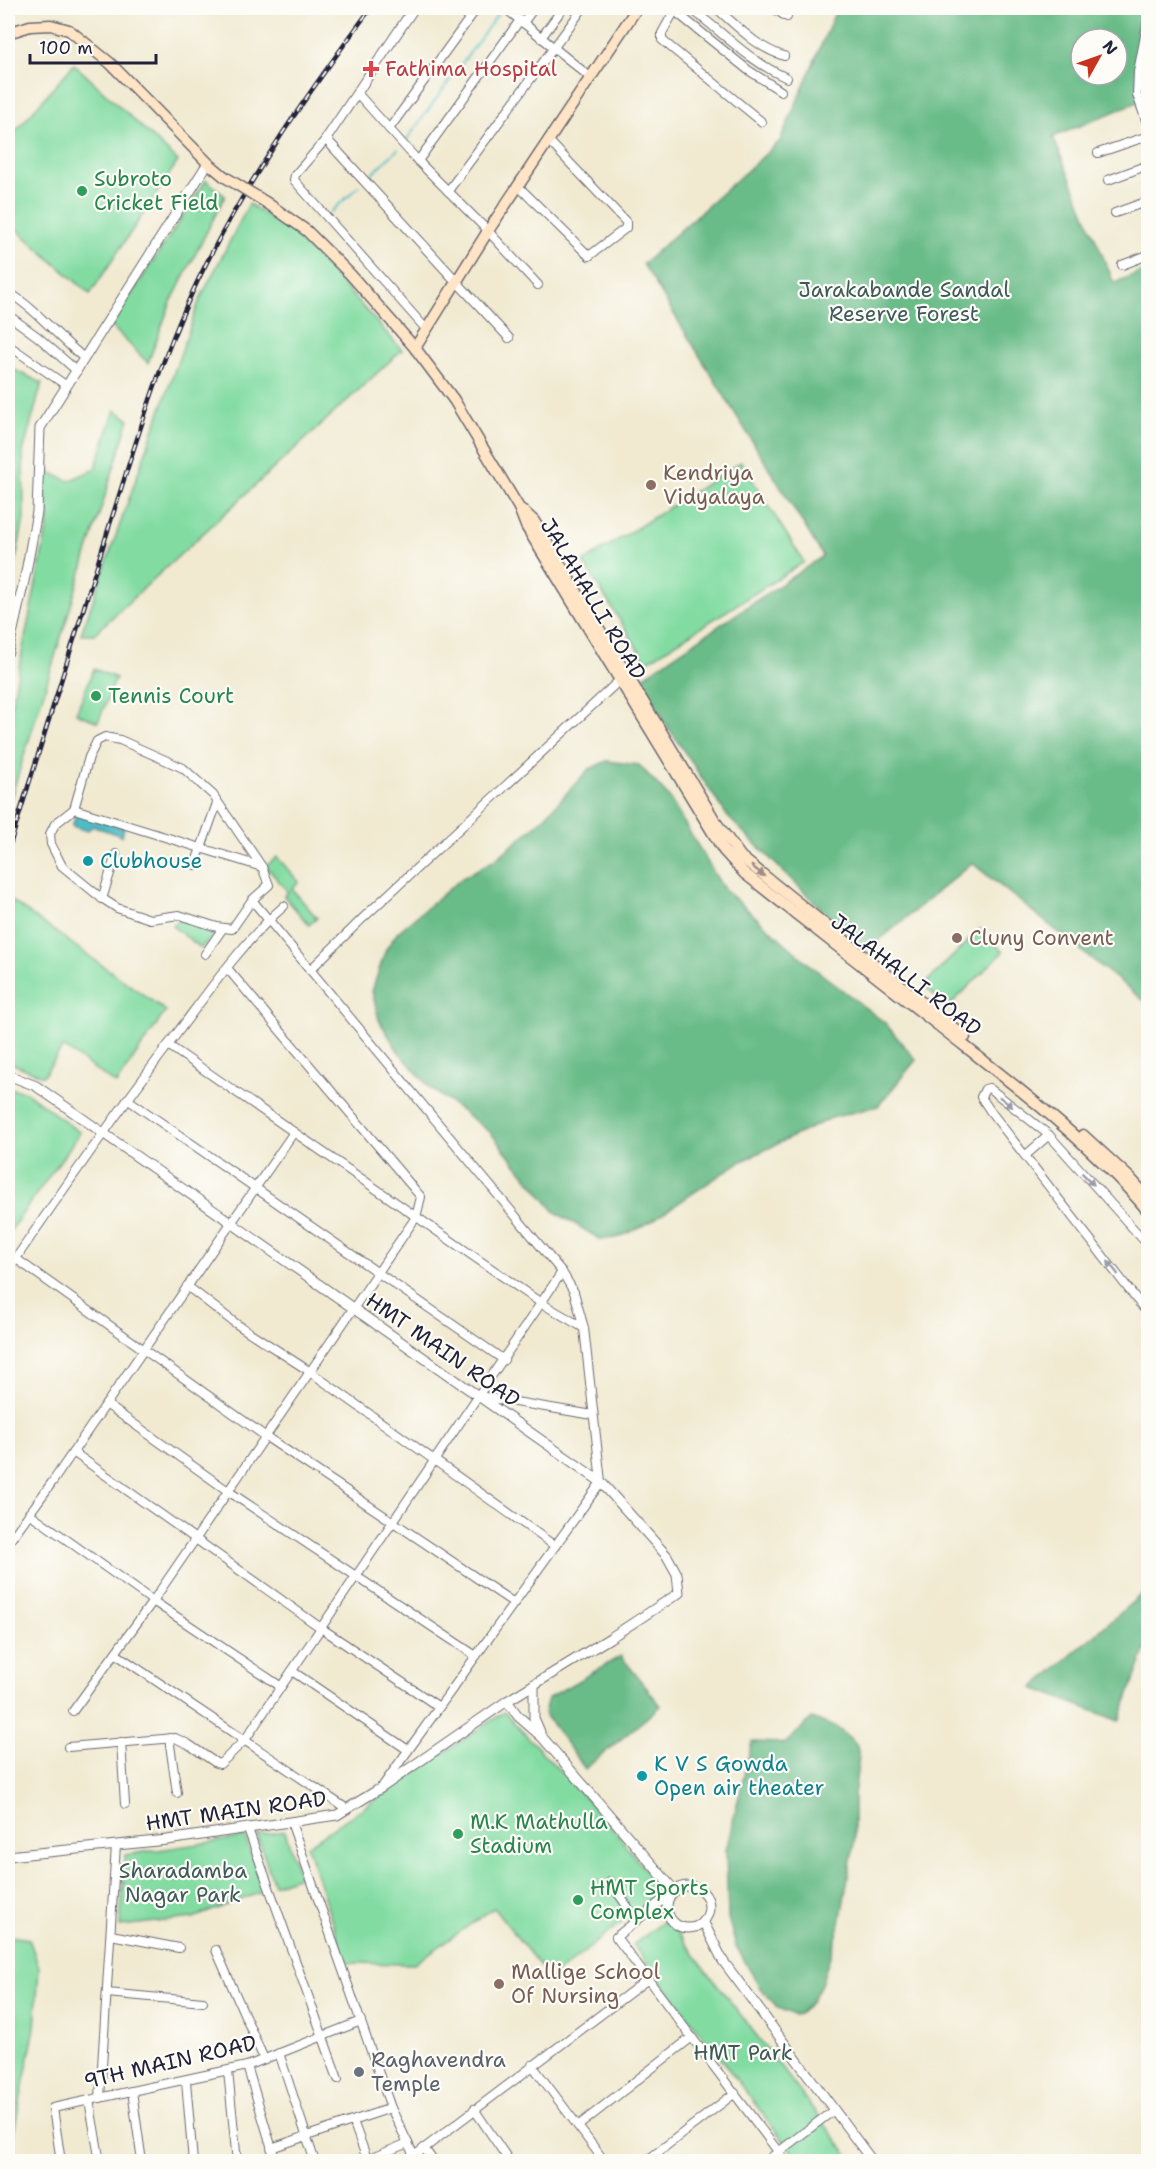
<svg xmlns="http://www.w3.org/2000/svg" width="1156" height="2169" font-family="'Shantell Sans',sans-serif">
  <rect width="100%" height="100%" fill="#fdfcf7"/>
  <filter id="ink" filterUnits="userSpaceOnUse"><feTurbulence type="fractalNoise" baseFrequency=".0167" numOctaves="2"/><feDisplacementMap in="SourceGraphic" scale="12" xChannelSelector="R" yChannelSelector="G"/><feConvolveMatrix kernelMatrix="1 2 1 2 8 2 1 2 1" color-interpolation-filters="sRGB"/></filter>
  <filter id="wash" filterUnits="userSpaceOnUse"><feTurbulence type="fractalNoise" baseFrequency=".008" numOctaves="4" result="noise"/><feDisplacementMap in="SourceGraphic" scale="24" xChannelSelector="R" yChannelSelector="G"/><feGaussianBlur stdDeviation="1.35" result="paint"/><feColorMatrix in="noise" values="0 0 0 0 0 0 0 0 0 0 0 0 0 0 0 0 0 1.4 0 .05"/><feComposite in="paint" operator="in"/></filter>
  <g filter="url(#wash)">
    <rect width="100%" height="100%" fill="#f1ead1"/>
    <g fill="#82dca2" stroke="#527f6e" stroke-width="1.5">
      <polygon points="74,64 178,161 90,294 8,222 8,140"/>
      <polygon points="206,180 225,196 170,304 148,363 111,326"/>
      <polygon points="249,204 298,235 402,350 94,634 81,634 200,299"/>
      <polygon points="8,367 42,383 23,452 24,519 8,598"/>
      <polygon points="115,410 129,419 8,807 8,722 49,519 42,469 69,481 95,469"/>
      <polygon points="741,462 804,562 646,662 583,562"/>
      <polygon points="94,669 116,678 98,722 76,713"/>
      <polygon points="277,857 299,882 292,889 317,918 309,925 284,896 288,892 266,866"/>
      <polygon points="8,898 166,1011 116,1084 63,1047 43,1076 8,1062"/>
      <polygon points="180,919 217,932 201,948 172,926"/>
      <polygon points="980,929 1003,952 947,1008 924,985"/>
      <polygon points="8,1088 26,1092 80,1133 8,1234"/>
      <polygon points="504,1712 607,1821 661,1891 550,1979 494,1908 414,1964 346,1963 307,1846"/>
      <polygon points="285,1831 299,1876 274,1885 257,1835"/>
      <polygon points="245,1837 264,1891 193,1918 120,1926 125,1855"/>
      <polygon points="667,1919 853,2161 799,2161 633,1945"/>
      <polygon points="8,1936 29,1939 39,1967 35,2028 8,2160"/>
    </g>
    <g fill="#69bc88" stroke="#466f62" stroke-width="1.5" fill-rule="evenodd">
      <path d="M 837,8 L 1148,8 L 1148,100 L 1147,98 L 1053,137 L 1114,283 L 1148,269 L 1148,1004 L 972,863 L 865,952 L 728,817 L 637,681 L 823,556 L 643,264 L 780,141 ZM 1081,39 L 1117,39 L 1117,75 L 1081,75 Z"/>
      <polygon points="607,761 639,765 668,796 723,888 810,965 885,1023 916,1060 878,1106 831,1118 738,1163 650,1222 620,1237 601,1240 555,1212 490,1132 430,1088 398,1051 379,1020 372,991 386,949 398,932 462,878 496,859 540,822 589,769"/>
      <polygon points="1148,1589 1148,1643 1119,1721 1033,1688"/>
      <polygon points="621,1656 661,1706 585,1769 544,1713 548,1698"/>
      <polygon points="812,1718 837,1728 850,1738 857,1746 859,1756 854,1795 854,1843 839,1929 821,1984 812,2001 799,2014 794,2015 778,2008 760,1988 736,1946 728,1918 726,1850 752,1742 786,1743"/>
    </g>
    <polygon fill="#4ebdc5" stroke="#387080" stroke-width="1.5" points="77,813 124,828 122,836 93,826 87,831 72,826"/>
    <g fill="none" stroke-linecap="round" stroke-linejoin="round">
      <g stroke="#4ebdc5" stroke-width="2">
        <polyline points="405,142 500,11"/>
        <polyline points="370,176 398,149"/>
        <polyline points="331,212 359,186"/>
      </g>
    </g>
  </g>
  <g filter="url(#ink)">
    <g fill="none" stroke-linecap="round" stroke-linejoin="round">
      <defs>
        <g id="minor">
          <polyline points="505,8 590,77"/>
          <polyline points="671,8 748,70 781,91"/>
          <polyline points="676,8 662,33 662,40 762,122"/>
          <path d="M 690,8 C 724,33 748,61 787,78"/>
          <path d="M 716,8 C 737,26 757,48 784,56"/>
          <polyline points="773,8 787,17"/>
          <polyline points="1148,20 1138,72 1137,95 1148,126"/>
          <polyline points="523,23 534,8"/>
          <polyline points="541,38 563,8"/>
          <polyline points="357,93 418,161 488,231 538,285"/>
          <polyline points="389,129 477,8"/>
          <polyline points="326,139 295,175 294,180 426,329"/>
          <polyline points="1098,153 1148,136"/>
          <polyline points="418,161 520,20"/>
          <polyline points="1108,180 1148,165"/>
          <polyline points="518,186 589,256 626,228 626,222 548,140"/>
          <polyline points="448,191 583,8"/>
          <polyline points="1115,213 1148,201"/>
          <polyline points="1122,265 1148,255"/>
          <polyline points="456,281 509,338"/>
          <path d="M 8,292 C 36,309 58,337 84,358"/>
          <polyline points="8,315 38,337 77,371"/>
          <polyline points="8,345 67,386"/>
          <polyline points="74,809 262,867"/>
          <polyline points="195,865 217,803"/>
          <polyline points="102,899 116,854"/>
          <polyline points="252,900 232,929 217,927 179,915 150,919 117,908 100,897 62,866 51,844 50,834 55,824 74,809 89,757 97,741 105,737 120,740 183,768 213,795 262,867 269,885 252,900 562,1272 574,1292 584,1328 601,1482 384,1784"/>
          <polyline points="205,954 223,928"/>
          <polyline points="310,970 363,918 622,678"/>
          <polyline points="168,1045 541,1303 584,1328"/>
          <polyline points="127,1099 504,1360"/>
          <polyline points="1026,1155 1049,1135"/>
          <polyline points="1148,1245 1049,1135 989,1088 985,1089 981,1097 991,1112 1148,1314"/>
          <polyline points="15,1258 265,1436 514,1603"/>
          <path d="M 8,1270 C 63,1189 119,1110 178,1032 C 211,988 243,942 284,906"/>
          <polyline points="187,1286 235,1323 309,1371 555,1546"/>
          <polyline points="479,1396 593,1415"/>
          <polyline points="106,1404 228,1491 476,1656"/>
          <polyline points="73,1452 321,1628 439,1707"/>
          <polyline points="29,1513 153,1601 280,1686"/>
          <polyline points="8,1543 53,1481 294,1132"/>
          <polyline points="116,1654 347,1809"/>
          <polyline points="292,1671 408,1750"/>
          <polyline points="73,1711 153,1601 416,1217 421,1197 227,968"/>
          <polyline points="169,1738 177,1793"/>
          <polyline points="121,1742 125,1804"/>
          <polyline points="68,1747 175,1738 188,1744 216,1763 220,1764 245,1740 562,1272"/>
          <polyline points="291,1822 391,2108 417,2162"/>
          <polyline points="248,1829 338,2079"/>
          <polyline points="610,1882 637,1920"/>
          <polyline points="670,1897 660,1902 616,1937 786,2162"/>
          <polyline points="111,1935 179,1948"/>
          <polyline points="216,1950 264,2059"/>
          <polyline points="107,1993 203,2002"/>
          <polyline points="279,2053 315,2162"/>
          <polyline points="532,2065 605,2162"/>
          <polyline points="247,2066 276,2162"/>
          <polyline points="228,2071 237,2162"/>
          <polyline points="186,2081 193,2162"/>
          <polyline points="132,2091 142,2162"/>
          <polyline points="100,2098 116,1845"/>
          <polyline points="89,2100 100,2162"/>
          <polyline points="474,2109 510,2162"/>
          <polyline points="353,2121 367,2159"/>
          <polyline points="578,2126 692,2037"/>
          <polyline points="271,2148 391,2108"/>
          <polyline points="424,2148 434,2162"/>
          <polyline points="414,2156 648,1979"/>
          <polyline points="61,2162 53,2108 247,2066 361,2021"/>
          <polyline points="362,2162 408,2143"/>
          <polyline points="645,2162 735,2093"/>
          <polyline points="765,2162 834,2110"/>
        </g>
        <g id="tertiary">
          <polyline points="414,8 326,139 456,281"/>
          <polyline points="8,652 26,572 37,512 40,428 208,163"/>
          <polyline points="8,1075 36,1086 601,1482 667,1556 677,1574 679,1593 610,1638 507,1701 381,1788 337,1815 167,1840 8,1856"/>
          <polyline points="534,1684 534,1718 540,1732"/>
          <polyline points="507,1701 518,1716 542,1737 675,1891"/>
          <circle cx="688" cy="1907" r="21"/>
          <polyline points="703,1921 723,1961 873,2162"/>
        </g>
        <g id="secondary">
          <polyline points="8,33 30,26 51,25 69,30 110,63 208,163 225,177"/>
          <path d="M 267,203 L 307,231 L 350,274 L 415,348 L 454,400 L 519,508 L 526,526 L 724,851 L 744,873 C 812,926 880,980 948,1033 C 1018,1088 1091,1143 1148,1211"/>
          <polyline points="415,348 488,231 637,8"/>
          <polyline points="522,510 534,521 717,824 741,857 965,1037"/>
          <polyline points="1083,1135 1131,1179 1148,1198"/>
        </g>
      </defs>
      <use href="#minor" stroke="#6a6870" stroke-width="10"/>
      <use href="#tertiary" stroke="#6a6870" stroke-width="11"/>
      <use href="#secondary" stroke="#6a6870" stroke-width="13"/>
      <use href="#minor" stroke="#fff" stroke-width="8"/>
      <use href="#tertiary" stroke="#fff" stroke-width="9"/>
      <use href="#secondary" stroke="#ffe4c6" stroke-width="10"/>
      <defs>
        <path id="rail" d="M 8,851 C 42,743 75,635 109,527 C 137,439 163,349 205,266 C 251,174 311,89 371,8"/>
      </defs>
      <use href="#rail" stroke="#22223b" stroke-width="4.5"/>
      <use href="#rail" stroke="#fdfcf7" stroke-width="2" stroke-dasharray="7" stroke-linecap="butt"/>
      <defs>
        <polyline id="secondary-bridge" points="225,177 267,203"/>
      </defs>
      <use href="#secondary-bridge" stroke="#6a6870" stroke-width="13" stroke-linecap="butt"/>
      <use href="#secondary-bridge" stroke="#ffe4c6" stroke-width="10"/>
    </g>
    <defs><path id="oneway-solid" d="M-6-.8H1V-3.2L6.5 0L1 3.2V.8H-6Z" transform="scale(1.5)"/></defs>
    <use fill="#9c8d87" href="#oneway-solid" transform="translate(758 871) rotate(40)"/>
    <g fill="#9c9ca7">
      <use href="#oneway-solid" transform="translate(1006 1102) rotate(38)"/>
      <use href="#oneway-solid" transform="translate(1088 1179) rotate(45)"/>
      <use href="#oneway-solid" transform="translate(1113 1268) rotate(-128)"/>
    </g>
  </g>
  <path fill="#e0444e" stroke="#fdfcf7" stroke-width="2" d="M368 60h6v6h6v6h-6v6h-6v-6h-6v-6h6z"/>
  <g fill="#2e9e5b" stroke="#fdfcf7" stroke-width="2">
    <circle cx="82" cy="191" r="6"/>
    <circle cx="96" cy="696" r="6"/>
    <circle cx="458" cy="1834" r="6"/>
    <circle cx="578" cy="1900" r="6"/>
  </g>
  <g fill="#8d6e63" stroke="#fdfcf7" stroke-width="2">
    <circle cx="651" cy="485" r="6"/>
    <circle cx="957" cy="938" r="6"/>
    <circle cx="499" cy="1984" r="6"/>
  </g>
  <g fill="#0f9aa8" stroke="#fdfcf7" stroke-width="2">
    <circle cx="88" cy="861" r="6"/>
    <circle cx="642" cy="1776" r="6"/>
  </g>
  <circle fill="#6b7280" stroke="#fdfcf7" stroke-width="2" cx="359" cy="2072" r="6"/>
  <g text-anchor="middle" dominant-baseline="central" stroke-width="4.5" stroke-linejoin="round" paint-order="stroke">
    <g font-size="21" fill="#be3a42" stroke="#fdfcf7" text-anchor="start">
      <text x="385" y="69">Fathima Hospital</text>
    </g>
    <g font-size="21" fill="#27864d" stroke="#fdfcf7" text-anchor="start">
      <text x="94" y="179">Subroto<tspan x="94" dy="24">Cricket Field</tspan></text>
      <text x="108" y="696">Tennis Court</text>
      <text x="470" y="1822">M.K Mathulla<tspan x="470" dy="24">Stadium</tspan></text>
      <text x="590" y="1888">HMT Sports<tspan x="590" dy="24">Complex</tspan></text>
    </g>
    <g font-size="21" fill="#3f5a5a" stroke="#fdfcf7">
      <text x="904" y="290">Jarakabande Sandal<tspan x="904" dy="24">Reserve Forest</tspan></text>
      <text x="183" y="1871">Sharadamba<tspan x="183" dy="24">Nagar Park</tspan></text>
      <text x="743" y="2053">HMT Park</text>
    </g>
    <g font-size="21" fill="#785e54" stroke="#fdfcf7" text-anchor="start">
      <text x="663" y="473">Kendriya<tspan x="663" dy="24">Vidyalaya</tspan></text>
      <text x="969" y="938">Cluny Convent</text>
      <text x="511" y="1972">Mallige School<tspan x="511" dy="24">Of Nursing</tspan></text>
    </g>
    <g font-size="21" fill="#22223b" stroke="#fdfcf7">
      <text transform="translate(593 599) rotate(59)">JALAHALLI ROAD</text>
      <text transform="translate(906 975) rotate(38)">JALAHALLI ROAD</text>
      <text transform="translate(443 1350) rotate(35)">HMT MAIN ROAD</text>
      <text transform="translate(236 1811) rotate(-8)">HMT MAIN ROAD</text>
      <text transform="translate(170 2062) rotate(-13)">9TH MAIN ROAD</text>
    </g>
    <g font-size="21" fill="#0d838f" stroke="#fdfcf7" text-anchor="start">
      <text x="100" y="861">Clubhouse</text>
      <text x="654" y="1764">K V S Gowda<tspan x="654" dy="24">Open air theater</tspan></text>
    </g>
    <g font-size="21" fill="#5b616d" stroke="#fdfcf7" text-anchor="start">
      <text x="371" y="2060">Raghavendra<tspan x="371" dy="24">Temple</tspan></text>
    </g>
  </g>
  <rect width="1156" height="2169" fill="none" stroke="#fdfcf7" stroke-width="30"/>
  <g transform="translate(1099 57) rotate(50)"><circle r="28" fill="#fdfcf7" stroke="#a5a5ac" stroke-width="1.5"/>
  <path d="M0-4.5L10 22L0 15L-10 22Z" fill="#c8321e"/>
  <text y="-9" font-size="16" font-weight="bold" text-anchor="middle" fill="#22223b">N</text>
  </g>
  <path d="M30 54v9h126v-9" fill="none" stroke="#22223b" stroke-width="3"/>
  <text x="39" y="54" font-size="18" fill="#22223b" stroke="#fdfcf7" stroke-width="4.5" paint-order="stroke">100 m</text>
</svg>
